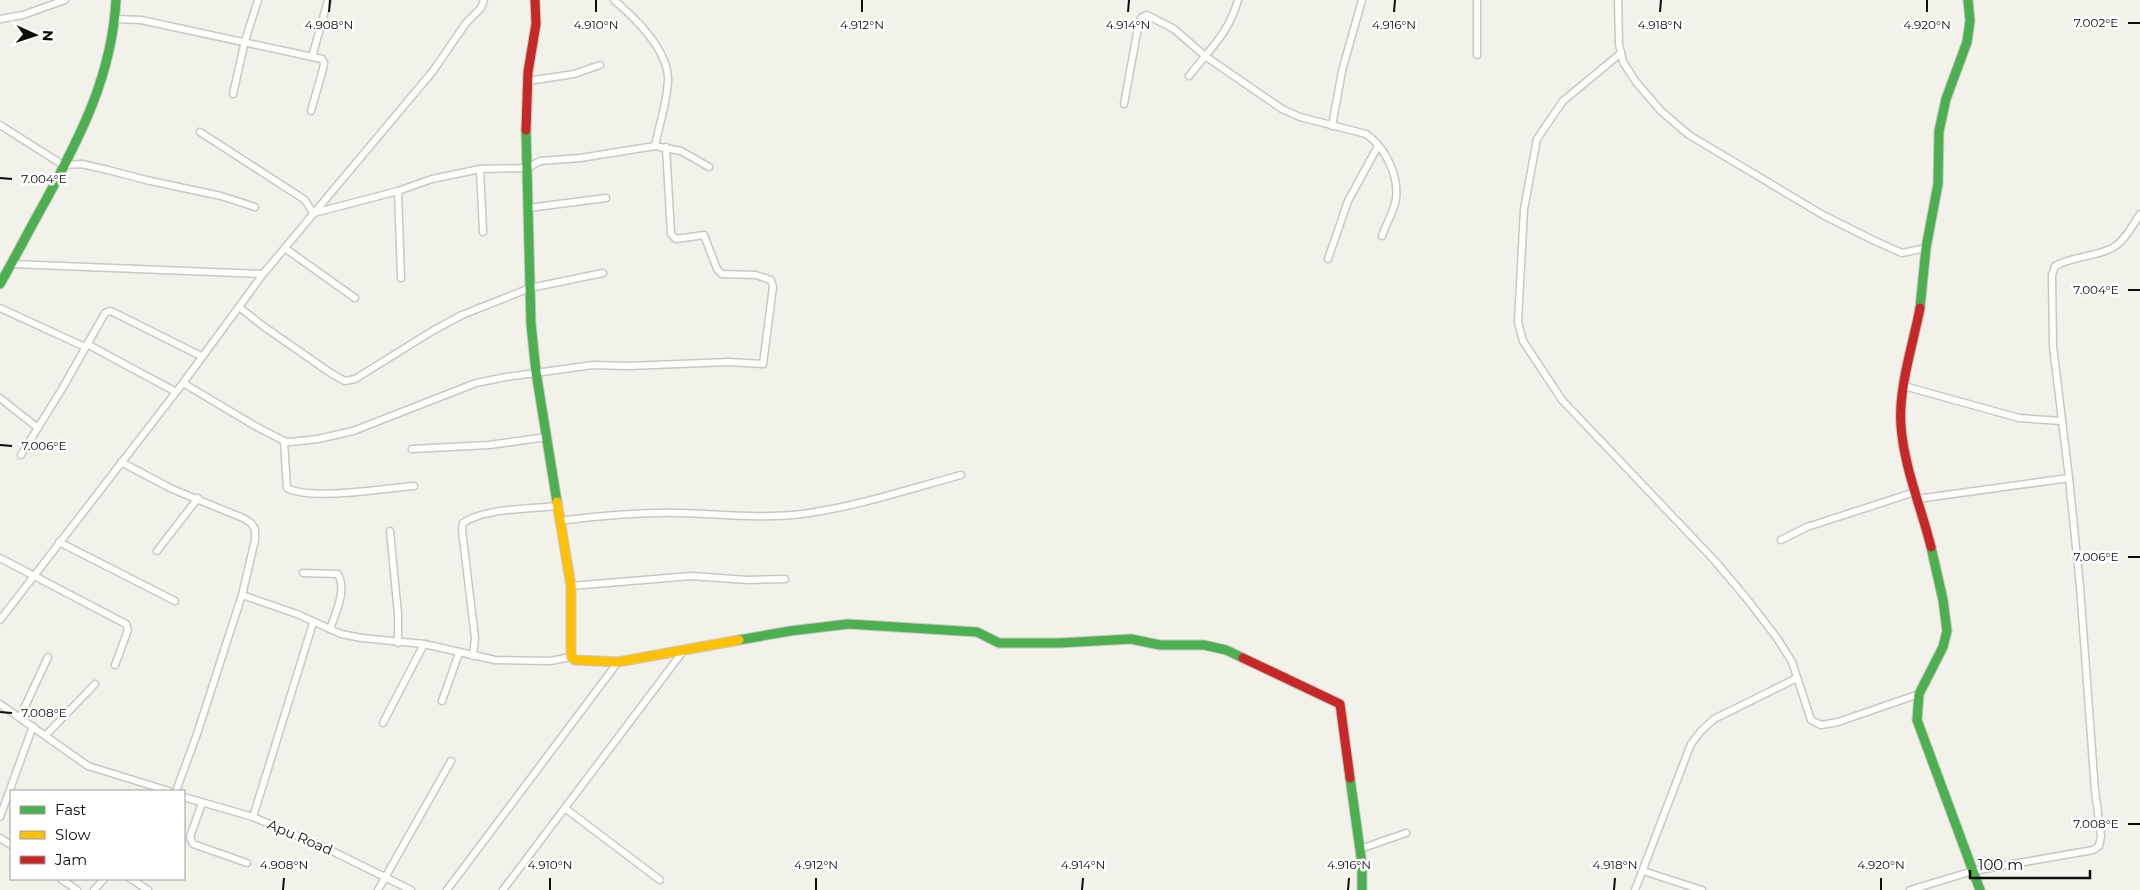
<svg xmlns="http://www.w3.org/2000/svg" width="2140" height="890" font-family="Montserrat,sans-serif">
  <rect width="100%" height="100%" fill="#f2f1ea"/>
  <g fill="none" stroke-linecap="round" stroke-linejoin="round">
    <defs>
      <g id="street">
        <path d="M 614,0 C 634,17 667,49 668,78 C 668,100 659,125 655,146"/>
        <polyline points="1618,0 1619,44 1623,62 1636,82 1661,111 1689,135 1823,215 1873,240 1902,253 1926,248"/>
        <polyline points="0,19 23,15 65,0"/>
        <polyline points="116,19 141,20 322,59 324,63 323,69 311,111"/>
        <polyline points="1621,53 1563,101 1537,139 1524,209 1518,322 1523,341 1562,400 1715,561 1747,599 1777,638 1792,662 1811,720 1821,725 1838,722 1919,694"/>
        <polyline points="1477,55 1477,0"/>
        <polyline points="312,57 328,0"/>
        <path d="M 1189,76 C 1209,50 1229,33 1238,0"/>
        <polyline points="528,81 574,74 600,65"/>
        <polyline points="233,94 245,41 258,0"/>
        <path d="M 1124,104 L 1139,22 L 1142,17 L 1147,15 L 1174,29 L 1205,56 L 1282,109 L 1300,117 L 1366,134 C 1385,147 1399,175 1396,199 C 1394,211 1386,224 1382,236"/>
        <polyline points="0,125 63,165 82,164 108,170 146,180 221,196 255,207"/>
        <polyline points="1332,126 1342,71 1362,0"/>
        <polyline points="200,132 305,200 313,213"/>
        <polyline points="480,169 483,232"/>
        <polyline points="398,191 401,278"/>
        <polyline points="528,208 606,198"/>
        <polyline points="314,213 398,191 432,179 480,169 527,168 540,161 580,158 655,146 681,151 709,167"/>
        <polyline points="286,249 355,298"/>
        <polyline points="1328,259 1348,201 1378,146"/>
        <polyline points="12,264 263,274"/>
        <polyline points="239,307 263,326 332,374 345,381 355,379 434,330 462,315 530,288 603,273"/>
        <polyline points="0,308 85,347"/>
        <polyline points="87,344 176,392"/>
        <polyline points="183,383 255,426 284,441 290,442 318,439 353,431 476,383 506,377 593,365 628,366 729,362 763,364 773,287 771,280 756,275 722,274 717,269 704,235 676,239 671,234 666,147"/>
        <polyline points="1904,386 2019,418 2062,421"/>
        <polyline points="0,398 38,428"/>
        <path d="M 284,441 L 287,488 C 312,501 384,488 414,486"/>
        <polyline points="412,449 489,445 547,437"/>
        <polyline points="21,455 62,389 105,313 110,311 115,313 201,356"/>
        <polyline points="121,462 172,489 243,518 251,523 255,529 255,540 242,595 197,734 176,791"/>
        <polyline points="1917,499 2069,478"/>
        <path d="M 559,521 C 599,516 640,512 680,513 C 721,514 762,519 802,514 C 856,507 909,489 961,475"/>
        <polyline points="390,531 398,614 398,643"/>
        <polyline points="1781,540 1807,527 1915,492"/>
        <polyline points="59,542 175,601"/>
        <polyline points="157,551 198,498"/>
        <polyline points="0,558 126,624 128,630 115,665"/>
        <path d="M 303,573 L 338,574 C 347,590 336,612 330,629"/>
        <polyline points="571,586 691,576 748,580 785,579"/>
        <polyline points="242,595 297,614 341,634 362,638 424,644 495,660 550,661 571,657"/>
        <polyline points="0,620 183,383 263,274 433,71 466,23 481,8 484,0"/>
        <path d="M 473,656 L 475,638 L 462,530 L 463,523 C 485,508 530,509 556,506"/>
        <polyline points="442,701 459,653"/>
        <polyline points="0,704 88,766 169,791"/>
        <polyline points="20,717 48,657"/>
        <polyline points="383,723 424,644"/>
        <polyline points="46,735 95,684"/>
        <polyline points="184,797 253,817 328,849 411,890"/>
        <polyline points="202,803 190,837 193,844 247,863"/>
        <polyline points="566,809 660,880"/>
        <polyline points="0,817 33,726"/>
        <polyline points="253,817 313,623"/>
        <polyline points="0,838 11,845"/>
        <polyline points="1360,849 1406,833"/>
        <polyline points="1643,871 1702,890"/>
        <polyline points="61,879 77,890"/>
        <polyline points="131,879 148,890"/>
        <polyline points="94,890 104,879"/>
        <polyline points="378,890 451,761"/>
        <polyline points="447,890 618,662"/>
        <polyline points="503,890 684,650"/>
        <polyline points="1635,890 1691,744 1701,731 1714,719 1797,678"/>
        <path d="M 1910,890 L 1973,871 L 2093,850 L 2099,846 L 2101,836 L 2095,791 L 2080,587 L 2069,478 L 2053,346 L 2052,275 L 2055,266 C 2073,256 2100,256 2114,247 C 2125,240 2133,225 2140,214"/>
      </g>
      <g id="fast">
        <polyline points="526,130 531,324 536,372 557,502"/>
        <path d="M 0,284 C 16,256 30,228 46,200 C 81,135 112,75 116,0"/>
        <polyline points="1920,308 1926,248 1938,184 1939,131 1946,99 1967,42 1970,21 1968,0"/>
        <polyline points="1931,547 1943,600 1947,631 1943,647 1919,694 1917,720 1980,890"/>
        <polyline points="739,640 790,631 848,624 977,632 999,643 1059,643 1131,639 1160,645 1204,645 1226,650 1243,658"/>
        <polyline points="1350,778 1362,864 1362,890"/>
      </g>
      <polyline id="slow" points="557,502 571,586 571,657 575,660 618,662 739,640"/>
      <g id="jam">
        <polyline points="526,130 528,72 536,24 535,0"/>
        <path d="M 1920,308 C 1913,345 1898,389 1901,426 C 1904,467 1921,507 1931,547"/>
        <polyline points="1243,658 1340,704 1350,778"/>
      </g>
    </defs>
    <use href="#street" stroke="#c9c8c3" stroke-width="9"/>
    <use href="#fast" stroke="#c9c8c3" stroke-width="11"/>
    <use href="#slow" stroke="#c9c8c3" stroke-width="11"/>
    <use href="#jam" stroke="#c9c8c3" stroke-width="11"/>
    <use href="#street" stroke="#fdfdfc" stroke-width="6"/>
    <use href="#fast" stroke="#4caf50" stroke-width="9"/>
    <use href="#slow" stroke="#ffc107" stroke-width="9"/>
    <use href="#jam" stroke="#c62828" stroke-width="9"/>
  </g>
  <path fill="none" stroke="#0e0d0a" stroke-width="2" d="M 329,12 L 330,0M 596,12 L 596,0M 862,12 L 862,0M 1128,12 L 1129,0M 1394,12 L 1395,0M 1660,12 L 1661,0M 1927,12 L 1927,0M 2128,23 L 2140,23M 0,178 L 12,179M 2128,290 L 2140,290M 0,445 L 12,446M 2128,557 L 2140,557M 0,712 L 12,713M 2128,824 L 2140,824M 283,890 L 284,878M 550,890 L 550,878M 816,890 L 816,878M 1082,890 L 1083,878M 1348,890 L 1349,878M 1614,890 L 1615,878M 1881,890 L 1881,878"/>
  <g text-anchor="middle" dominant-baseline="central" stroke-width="5" stroke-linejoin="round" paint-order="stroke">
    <g font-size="14" fill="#0e0d0a" stroke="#fff">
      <text transform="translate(300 837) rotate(23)">Apu Road</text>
    </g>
  </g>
  <g font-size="12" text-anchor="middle" fill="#0e0d0a" stroke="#fff" stroke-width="5" stroke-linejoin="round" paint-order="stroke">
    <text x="2096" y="27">7.002°E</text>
    <text x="329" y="29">4.908°N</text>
    <text x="596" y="29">4.910°N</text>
    <text x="862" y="29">4.912°N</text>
    <text x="1128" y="29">4.914°N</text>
    <text x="1394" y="29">4.916°N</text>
    <text x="1660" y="29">4.918°N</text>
    <text x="1927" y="29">4.920°N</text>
    <text x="44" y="183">7.004°E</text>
    <text x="2096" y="294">7.004°E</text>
    <text x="44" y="450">7.006°E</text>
    <text x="2096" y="561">7.006°E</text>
    <text x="44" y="717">7.008°E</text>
    <text x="2096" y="828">7.008°E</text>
    <text x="284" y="869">4.908°N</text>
    <text x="550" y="869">4.910°N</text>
    <text x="816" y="869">4.912°N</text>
    <text x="1083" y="869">4.914°N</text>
    <text x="1349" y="869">4.916°N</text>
    <text x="1615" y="869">4.918°N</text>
    <text x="1881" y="869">4.920°N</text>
  </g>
  <rect x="10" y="790" width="175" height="90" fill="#ffffff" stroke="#9f9e9d"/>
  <rect x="20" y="806" width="25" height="8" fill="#4caf50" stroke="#9f9e9d"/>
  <text x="55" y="815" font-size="15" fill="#0e0d0a">Fast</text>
  <rect x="20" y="831" width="25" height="8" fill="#ffc107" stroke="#9f9e9d"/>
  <text x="55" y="840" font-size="15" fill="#0e0d0a">Slow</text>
  <rect x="20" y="856" width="25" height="8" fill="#c62828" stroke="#9f9e9d"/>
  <text x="55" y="865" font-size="15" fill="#0e0d0a">Jam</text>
  <g transform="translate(35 35) rotate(93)" stroke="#ffffff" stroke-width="4" paint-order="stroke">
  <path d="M0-4L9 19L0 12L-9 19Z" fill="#0e0d0a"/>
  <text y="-8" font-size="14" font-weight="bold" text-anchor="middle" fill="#0e0d0a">N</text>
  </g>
  <path d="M1970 870v8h120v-8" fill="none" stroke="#0e0d0a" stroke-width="2.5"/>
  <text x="1978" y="870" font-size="15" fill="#0e0d0a" stroke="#ffffff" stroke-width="4" paint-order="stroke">100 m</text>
</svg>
